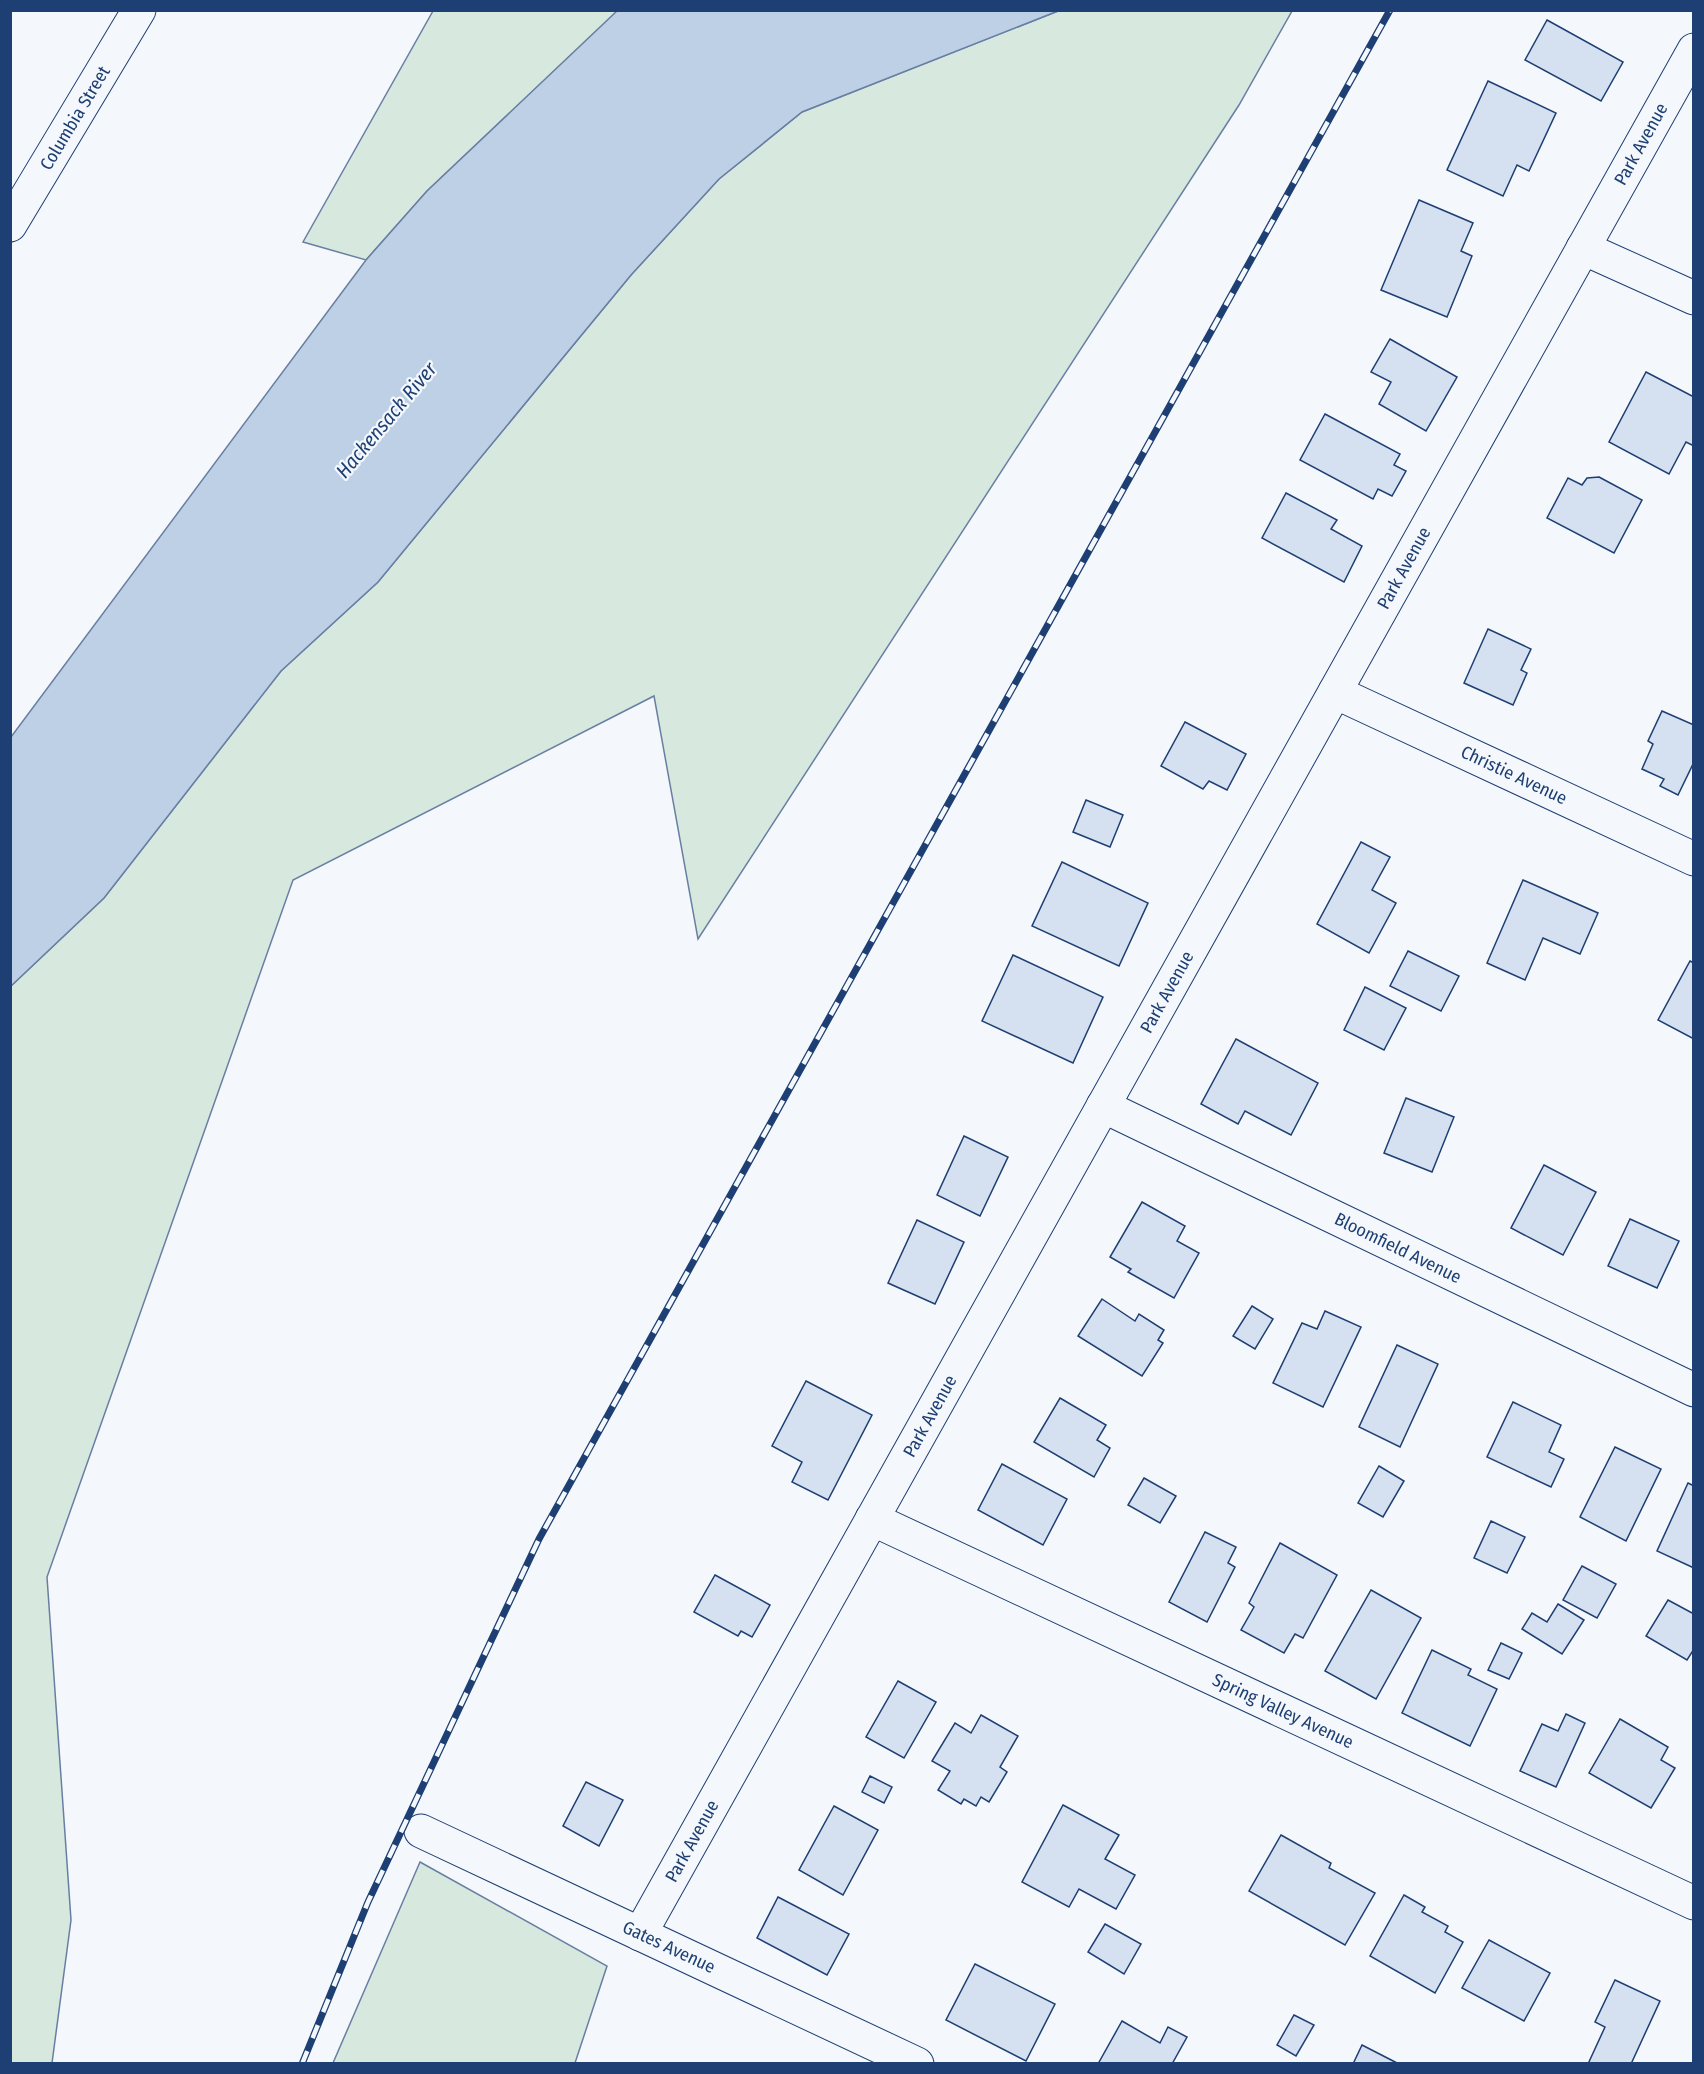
<svg xmlns="http://www.w3.org/2000/svg" width="1704" height="2074" font-family="'Fira Sans Condensed',sans-serif">
  <rect width="100%" height="100%" fill="#f4f7fb"/>
  <g fill="#d7e8df" stroke="#687fa3" stroke-width="1.5">
    <polygon points="433,11 618,11 427,191 366,260 303,242"/>
    <polygon points="1058,11 1292,11 1239,105 698,939 654,696 293,880 47,1577 71,1920 52,2063 11,2064 11,986 104,898 281,671 378,582 631,275 719,179 802,112"/>
    <polygon points="420,1862 607,1966 575,2063 333,2063"/>
  </g>
  <polygon fill="#bed0e5" stroke="#687fa3" stroke-width="1.5" points="618,10 1058,11 802,112 719,179 631,275 378,582 281,671 104,898 11,986 11,737 366,260 427,191"/>
  <g fill="#d5e0f0" stroke="#1d3f73" stroke-width="1.5">
    <polygon points="1547,20 1623,62 1601,101 1525,60"/>
    <polygon points="1488,81 1556,113 1529,171 1517,165 1503,196 1447,170"/>
    <polygon points="1419,200 1473,223 1461,251 1472,256 1447,317 1381,290"/>
    <polygon points="1390,339 1457,377 1426,431 1379,404 1391,382 1371,372"/>
    <polygon points="1646,372 1694,397 1694,446 1686,442 1669,474 1609,442"/>
    <polygon points="1325,414 1400,454 1394,465 1406,471 1392,496 1378,489 1373,499 1300,460"/>
    <polygon points="1599,477 1642,500 1614,553 1547,518 1568,478 1582,485 1587,478"/>
    <polygon points="1286,493 1337,520 1331,529 1362,546 1344,582 1262,538"/>
    <polygon points="1488,629 1531,649 1521,670 1527,673 1513,705 1464,683"/>
    <polygon points="1662,711 1694,725 1694,762 1678,795 1660,786 1664,779 1642,769 1653,744 1648,741"/>
    <polygon points="1185,722 1246,754 1227,790 1209,781 1203,789 1161,766"/>
    <polygon points="1086,800 1123,815 1110,847 1073,832"/>
    <polygon points="1361,842 1390,857 1372,890 1396,903 1369,953 1317,924"/>
    <polygon points="1062,862 1148,903 1119,966 1032,926"/>
    <polygon points="1523,880 1598,913 1580,954 1543,938 1525,980 1487,963"/>
    <polygon points="1408,951 1459,976 1441,1011 1390,986"/>
    <polygon points="1013,955 1103,997 1073,1063 982,1021"/>
    <polygon points="1690,961 1694,963 1694,1039 1658,1020"/>
    <polygon points="1365,987 1406,1008 1384,1050 1344,1030"/>
    <polygon points="1236,1039 1318,1083 1291,1135 1245,1111 1238,1124 1201,1104"/>
    <polygon points="1406,1098 1454,1117 1432,1172 1384,1153"/>
    <polygon points="964,1136 1008,1157 980,1216 937,1195"/>
    <polygon points="1544,1165 1596,1192 1563,1255 1511,1228"/>
    <polygon points="1142,1202 1185,1226 1177,1241 1199,1253 1174,1298 1128,1272 1131,1269 1110,1257"/>
    <polygon points="1630,1219 1679,1241 1657,1288 1608,1266"/>
    <polygon points="917,1220 964,1242 935,1304 888,1283"/>
    <polygon points="1102,1299 1135,1321 1139,1314 1164,1330 1158,1340 1163,1343 1142,1376 1078,1336"/>
    <polygon points="1252,1306 1273,1319 1255,1349 1233,1336"/>
    <polygon points="1325,1311 1361,1327 1323,1407 1273,1383 1302,1323 1317,1329"/>
    <polygon points="1397,1345 1438,1364 1400,1447 1359,1427"/>
    <polygon points="806,1381 872,1415 828,1500 792,1482 802,1462 772,1446"/>
    <polygon points="1060,1398 1106,1425 1097,1440 1110,1448 1094,1477 1034,1442"/>
    <polygon points="1513,1402 1561,1425 1549,1452 1564,1459 1551,1487 1487,1457"/>
    <polygon points="1615,1447 1661,1469 1626,1541 1580,1517"/>
    <polygon points="1002,1464 1067,1499 1043,1545 978,1510"/>
    <polygon points="1379,1466 1404,1481 1383,1517 1358,1503"/>
    <polygon points="1144,1478 1176,1496 1160,1523 1128,1505"/>
    <polygon points="1688,1483 1694,1486 1694,1568 1657,1551"/>
    <polygon points="1491,1521 1525,1537 1507,1573 1474,1558"/>
    <polygon points="1205,1532 1236,1547 1228,1563 1235,1567 1207,1622 1169,1602"/>
    <polygon points="1280,1543 1337,1575 1303,1638 1295,1634 1284,1653 1241,1630 1254,1607 1249,1603"/>
    <polygon points="1582,1566 1616,1584 1597,1618 1563,1600"/>
    <polygon points="715,1575 770,1605 752,1637 741,1631 738,1636 694,1612"/>
    <polygon points="1371,1590 1421,1618 1376,1699 1325,1671"/>
    <polygon points="1668,1600 1694,1614 1694,1649 1687,1660 1646,1636"/>
    <polygon points="1558,1604 1584,1620 1562,1654 1522,1629 1532,1613 1547,1622"/>
    <polygon points="1501,1643 1522,1653 1509,1679 1488,1670"/>
    <polygon points="1432,1650 1471,1669 1468,1675 1497,1689 1470,1746 1402,1713"/>
    <polygon points="898,1681 936,1702 904,1758 866,1737"/>
    <polygon points="1566,1714 1585,1723 1556,1787 1520,1771 1542,1724 1558,1731"/>
    <polygon points="981,1715 1018,1736 1000,1767 1007,1772 989,1802 981,1797 976,1806 964,1799 961,1804 938,1790 950,1771 932,1761 955,1723 971,1733"/>
    <polygon points="1620,1719 1668,1747 1661,1760 1675,1768 1651,1808 1589,1773"/>
    <polygon points="870,1776 892,1787 884,1803 862,1792"/>
    <polygon points="586,1782 623,1800 599,1846 563,1826"/>
    <polygon points="1063,1805 1119,1835 1105,1859 1135,1875 1116,1909 1079,1889 1069,1907 1022,1882"/>
    <polygon points="834,1806 878,1830 843,1895 799,1870"/>
    <polygon points="1281,1835 1331,1863 1329,1868 1375,1893 1345,1945 1249,1891"/>
    <polygon points="1404,1895 1425,1907 1422,1912 1448,1926 1445,1932 1463,1942 1435,1993 1370,1956"/>
    <polygon points="778,1897 849,1934 827,1975 757,1938"/>
    <polygon points="1105,1924 1141,1944 1124,1974 1088,1952"/>
    <polygon points="1489,1940 1550,1973 1524,2021 1462,1988"/>
    <polygon points="975,1964 1055,2004 1026,2061 946,2020"/>
    <polygon points="1615,1980 1660,2001 1631,2064 1588,2064 1605,2027 1595,2022"/>
    <polygon points="1294,2015 1314,2025 1296,2056 1277,2045"/>
    <polygon points="1122,2021 1160,2043 1168,2027 1187,2037 1172,2064 1098,2064"/>
    <polygon points="1362,2045 1399,2064 1353,2064"/>
  </g>
  <g fill="none" stroke-linecap="round" stroke-linejoin="round">
    <defs>
      <g id="minor">
        <polyline points="10,225 139,10"/>
        <polyline points="1583,248 1694,298"/>
        <polyline points="1335,692 1694,859"/>
        <polyline points="1103,1106 1694,1390"/>
        <polyline points="872,1519 1694,1903"/>
        <polyline points="421,1831 917,2064"/>
        <polyline points="640,1934 1694,50"/>
      </g>
    </defs>
    <use href="#minor" stroke="#1d3f73" stroke-width="35"/>
    <use href="#minor" stroke="#f4f7fb" stroke-width="33"/>
    <defs>
      <polyline id="rail" points="302,2064 368,1902 539,1539 1390,10"/>
    </defs>
    <use href="#rail" stroke="#1d3f73" stroke-width="7"/>
    <use href="#rail" stroke="#f4f7fb" stroke-width="4.5" stroke-dasharray="14" stroke-linecap="butt"/>
  </g>
  <g text-anchor="middle" dominant-baseline="central" stroke-width="4.5" stroke-linejoin="round" paint-order="stroke">
    <g font-size="18" fill="#1d3f73" stroke="#f4f7fb">
      <text transform="translate(75 118) rotate(-59)">Columbia Street</text>
      <text transform="translate(1641 144) rotate(-61)">Park Avenue</text>
      <text transform="translate(1404 568) rotate(-61)">Park Avenue</text>
      <text transform="translate(1514 775) rotate(25)">Christie Avenue</text>
      <text transform="translate(1167 992) rotate(-61)">Park Avenue</text>
      <text transform="translate(1398 1248) rotate(26)">Bloomfield Avenue</text>
      <text transform="translate(930 1416) rotate(-61)">Park Avenue</text>
      <text transform="translate(1283 1711) rotate(25)">Spring Valley Avenue</text>
      <text transform="translate(692 1841) rotate(-61)">Park Avenue</text>
      <text transform="translate(669 1947) rotate(25)">Gates Avenue</text>
    </g>
    <g font-size="20" font-style="italic" fill="#1d3f73" stroke="#f4f7fb">
      <text transform="translate(386 420) rotate(-50)">Hackensack River</text>
    </g>
  </g>
  <rect width="1704" height="2074" fill="none" stroke="#1d3f73" stroke-width="24"/>
</svg>
